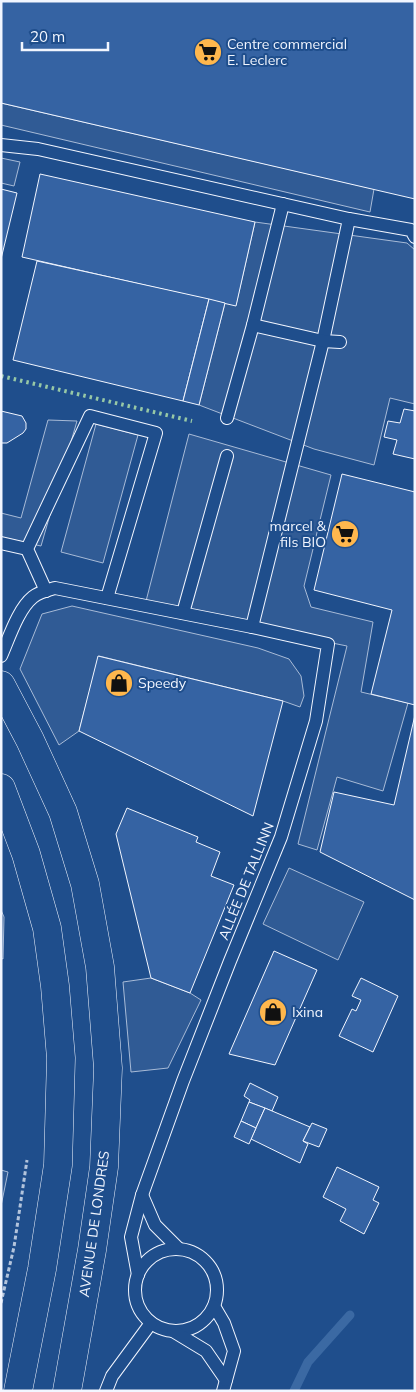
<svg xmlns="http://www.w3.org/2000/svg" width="416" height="1392" font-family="Mulish,sans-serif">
  <rect width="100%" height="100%" fill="#1f4e8c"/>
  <g fill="#305b95" stroke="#a8bbd7">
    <polygon points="1,103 374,189 370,212 1,125"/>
    <polygon points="1,158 20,162 14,186 1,183"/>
    <polygon points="255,222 407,243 415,250 415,404 390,398 374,465 314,449 199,405 225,303 236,305"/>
    <polygon points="48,420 77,421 41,546 1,537 1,513 21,518"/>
    <polygon points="96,424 138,435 103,563 61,552"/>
    <polygon points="189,434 331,475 304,586 311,607 373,622 361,692 408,703 383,791 337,777 317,850 298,844 347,646 145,605"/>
    <polygon points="72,606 258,648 289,659 301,676 304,696 300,707 283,701 99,656 79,731 59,745 20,669 42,614"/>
    <polygon points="289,868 364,902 338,960 263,924"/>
    <polygon points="1,910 4,917 3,959 1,958"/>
    <polygon points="151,978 190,993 201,1000 168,1068 131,1072 123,982"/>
    <polygon points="1,1170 8,1172 1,1206"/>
  </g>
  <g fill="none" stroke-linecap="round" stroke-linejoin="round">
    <polyline stroke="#3b69a3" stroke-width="9" points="294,1391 308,1362 350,1315"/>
  </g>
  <g fill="#3563a3" stroke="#f2f6ff">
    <polygon points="1,1 415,1 415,199 1,103"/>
    <polygon points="40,174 255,222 236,306 22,257"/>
    <polygon points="1,189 17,193 1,259"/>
    <polygon points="37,261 209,299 183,401 13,360"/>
    <polygon points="209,299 225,303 199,405 183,401"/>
    <polygon points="404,409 415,411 415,459 393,454 397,440 384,437 388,421 400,423"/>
    <polygon points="1,411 22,416 26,423 26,429 23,433 7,443 1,443"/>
    <polygon points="342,474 415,492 415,705 371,694 392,610 314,590"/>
    <polygon points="98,656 283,701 253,816 79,731"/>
    <polygon points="415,715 415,900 320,852 334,792 394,805"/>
    <polygon points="127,808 198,837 196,842 220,852 211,876 234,885 190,993 151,978 116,834"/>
    <polygon points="274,951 317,970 275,1065 229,1054"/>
    <polygon points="361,978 398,996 373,1052 339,1036 352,1009 356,1011 361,1000 352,996"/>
    <polygon points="250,1083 278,1097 272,1111 249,1102 250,1100 244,1096"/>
    <polygon points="249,1102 265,1108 256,1128 241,1121"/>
    <polygon points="265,1108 310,1127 303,1141 308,1144 300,1163 251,1139"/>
    <polygon points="241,1121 256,1128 249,1144 234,1137"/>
    <polygon points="312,1123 327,1129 319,1147 303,1141"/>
    <polygon points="337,1167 379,1187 373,1200 379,1203 364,1234 340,1221 346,1209 323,1197"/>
  </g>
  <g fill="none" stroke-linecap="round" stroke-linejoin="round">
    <defs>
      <g id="service">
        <polyline points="1,145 38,149 349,219 323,341 252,627"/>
        <polyline points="349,219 411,230 415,237"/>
        <polyline points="253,325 283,204"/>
        <polyline points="227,418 253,325 323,341 340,342"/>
        <polyline points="1,543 27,549"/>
        <polyline points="46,591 27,549 90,416 156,433 107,598"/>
        <polyline points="183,613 227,456"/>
        <path d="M 1,656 C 9,638 18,609 33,597 C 39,592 48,590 55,588 L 252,627 L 328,644 L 316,721 L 281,837 L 230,961 L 183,1081 L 142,1195 L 131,1237 L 138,1275"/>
        <polyline points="142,1195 155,1225 179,1249"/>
        <circle cx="176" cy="1290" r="41"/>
        <polyline points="214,1306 224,1323 234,1351 223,1391"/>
        <polyline points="173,1331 206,1351 226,1380"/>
        <polyline points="106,1391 112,1376 151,1323"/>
      </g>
      <g id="secondary">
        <polyline points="1,685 30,740 63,812 85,884 100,967 108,1068 104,1167 92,1250 67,1391"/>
        <polyline points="1,788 26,854 47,928 55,986 61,1058 58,1165 42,1269 18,1391"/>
      </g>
    </defs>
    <use href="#service" stroke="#f2f6ff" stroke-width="14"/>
    <use href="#secondary" stroke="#f2f6ff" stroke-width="29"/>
    <polyline stroke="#b3c4dc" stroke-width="3" stroke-dasharray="4 2.5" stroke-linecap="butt" points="1,1303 14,1247 27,1160"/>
    <use href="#service" stroke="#1f4e8c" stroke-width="12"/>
    <use href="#secondary" stroke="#1f4e8c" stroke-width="28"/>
    <polyline stroke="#97c8a6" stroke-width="4" stroke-dasharray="2.5 4" stroke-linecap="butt" points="1,376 192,421"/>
  </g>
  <defs>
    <symbol id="supermarket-disc" viewBox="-11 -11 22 22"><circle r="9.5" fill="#ffb74d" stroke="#1f4e8c"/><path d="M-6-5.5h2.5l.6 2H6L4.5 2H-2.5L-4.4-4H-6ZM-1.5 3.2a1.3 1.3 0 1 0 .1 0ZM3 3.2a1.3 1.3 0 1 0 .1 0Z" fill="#111"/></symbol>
    <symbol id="shop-disc" viewBox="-11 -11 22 22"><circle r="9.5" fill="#ffb74d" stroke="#1f4e8c"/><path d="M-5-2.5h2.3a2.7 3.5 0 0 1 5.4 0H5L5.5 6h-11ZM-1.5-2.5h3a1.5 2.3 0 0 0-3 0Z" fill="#111"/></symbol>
  </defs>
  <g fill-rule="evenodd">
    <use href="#supermarket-disc" x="192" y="36" width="32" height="32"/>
    <use href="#supermarket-disc" x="329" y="518" width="32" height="32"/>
    <use href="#shop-disc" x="103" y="667" width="32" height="32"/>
    <use href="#shop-disc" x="257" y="996" width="32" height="32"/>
  </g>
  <g text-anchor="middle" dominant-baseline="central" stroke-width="4" stroke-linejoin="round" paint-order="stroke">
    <g font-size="14" fill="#f2f6ff" stroke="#1f4e8c" text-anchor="start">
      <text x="227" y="44">Centre commercial<tspan x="227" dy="16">E. Leclerc</tspan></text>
      <text x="326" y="526" text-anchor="end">marcel &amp;<tspan x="326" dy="16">fils BIO</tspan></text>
      <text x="138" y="683">Speedy</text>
      <text x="292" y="1012">Ixina</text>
    </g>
    <g font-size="14" fill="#f2f6ff" stroke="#1f4e8c">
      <text transform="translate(246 881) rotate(-68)">ALLÉE DE TALLINN</text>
      <text transform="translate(94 1224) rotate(-82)">AVENUE DE LONDRES</text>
    </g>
  </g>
  <rect width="416" height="1392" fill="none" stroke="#f2f6ff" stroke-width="5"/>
  <path d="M22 42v8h86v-8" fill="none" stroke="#f2f6ff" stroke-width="2.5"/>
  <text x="30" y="42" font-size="15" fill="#f2f6ff" stroke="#1f4e8c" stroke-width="4" paint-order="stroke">20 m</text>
</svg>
